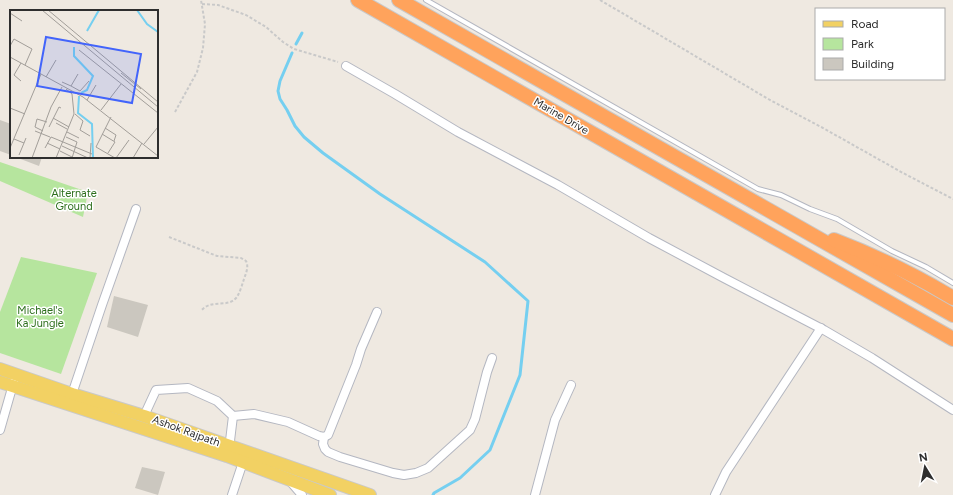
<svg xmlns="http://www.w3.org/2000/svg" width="953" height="495" font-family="Figtree,sans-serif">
  <rect width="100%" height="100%" fill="#efe9e1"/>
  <g fill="#b6e59e">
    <polygon points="0,162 88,192 83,217 0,181"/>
    <polygon points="21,257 97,273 61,374 0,353 0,312"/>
  </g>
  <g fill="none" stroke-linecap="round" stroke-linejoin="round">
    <g stroke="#75cff0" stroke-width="3">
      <polyline points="296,44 302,33"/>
      <polyline points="292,53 280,81 278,91 280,99 287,110 295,126 304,137 323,153 380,194 485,262 528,301 520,375 490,450 460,478 434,493 433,495"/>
    </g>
  </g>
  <g fill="#cbc7bf">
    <polygon points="0,120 11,124 11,155 0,151"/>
    <polygon points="18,157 42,157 39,166 18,158"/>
    <polygon points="114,296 148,305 138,337 107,327"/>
    <polygon points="142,467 165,472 158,495 135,488"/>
  </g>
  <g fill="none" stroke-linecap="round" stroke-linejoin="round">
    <defs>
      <polyline id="service" points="426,0 758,189 781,195 810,209 837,219 892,251 926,267 953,283"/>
      <g id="minor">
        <polyline points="346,66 395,94 458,132 558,185 649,238 724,278 824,330 872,358 953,410"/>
        <polyline points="71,397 102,305 136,209"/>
        <polyline points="144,416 156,390 188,388 217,401 233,416 229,449"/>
        <polyline points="233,416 254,414 288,422 319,436 324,437 328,435 356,365 361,349 377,312"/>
        <polyline points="0,430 14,381"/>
        <polyline points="324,437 323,444 325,449 328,452 340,457 393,473 404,475 416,473 428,468 470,430 475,419 487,372 492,358"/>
        <polyline points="289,480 302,495"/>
        <polyline points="232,495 243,462"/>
        <polyline points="535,495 555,420 571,385"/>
        <polyline points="715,495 726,472 821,328"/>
      </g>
      <g id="primary">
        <polyline points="0,369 72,394 144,416 370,495"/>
        <polyline points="0,382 227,456 330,495"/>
      </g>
      <g id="motorway">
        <polyline points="358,0 953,339"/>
        <polyline points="399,0 953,315"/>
        <path d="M 834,240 C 876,256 915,275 953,298"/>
      </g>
    </defs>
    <use href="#service" stroke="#b4b7c1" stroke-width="6"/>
    <use href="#minor" stroke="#b4b7c1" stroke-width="10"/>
    <use href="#primary" stroke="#c9c9c9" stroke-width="14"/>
    <use href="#motorway" stroke="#c9c9c9" stroke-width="16"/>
    <g stroke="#c9c9c9" stroke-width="2" stroke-dasharray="3 2" stroke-linecap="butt">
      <polyline points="600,0 770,100 823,128 903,173 953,199"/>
      <polyline points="202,4 218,5 246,15 266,27 283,42 294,49 338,62"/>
      <polyline points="175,112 197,72 203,48 205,24 201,0"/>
      <path d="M 169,237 L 217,256 L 241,258 L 246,261 C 249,267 246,273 244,279 C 242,285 240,292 237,297 C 228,309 211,298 201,311"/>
    </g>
    <use href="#service" stroke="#fff" stroke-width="4"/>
    <use href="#minor" stroke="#fff" stroke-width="8"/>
    <use href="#primary" stroke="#f2d163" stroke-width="12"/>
    <use href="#motorway" stroke="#ffa35c" stroke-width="14"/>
  </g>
  <g text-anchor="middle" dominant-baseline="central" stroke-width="3" stroke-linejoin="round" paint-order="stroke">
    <g font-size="11" fill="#2e2e2e" stroke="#fff">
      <text transform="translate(561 116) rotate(30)">Marine Drive</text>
      <text transform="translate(186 431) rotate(20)">Ashok Rajpath</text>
    </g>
    <g font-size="11" fill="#2c6e1b" stroke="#fff">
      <text x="74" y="193">Alternate<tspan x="74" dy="13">Ground</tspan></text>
      <text x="40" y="310">Michael's<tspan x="40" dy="13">Ka Jungle</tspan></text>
    </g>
  </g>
  <g transform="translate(10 10)">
    <rect width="148" height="148" fill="#efe9e1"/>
    <path fill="none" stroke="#75cff0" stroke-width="2" d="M 127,0 L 137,14 L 148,22M 77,21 L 89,0M 64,37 L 64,46 L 83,66 L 77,80 L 71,83M 69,86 L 68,103 L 82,114 L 83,148"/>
    <path fill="none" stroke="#a29e99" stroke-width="1" d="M 32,0 L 148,97M 38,0 L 148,92M 0,3 L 12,11M 0,36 L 4,29 L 22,39 L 15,55M 69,40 L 148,103M 0,47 L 73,87 L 148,146M 11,53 L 4,65 L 11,71M 111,63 L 131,79M 36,67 L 46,50M 52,72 L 61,76 L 68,64M 61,76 L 70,81 L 79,71M 77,90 L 86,75M 0,98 L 15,104M 91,100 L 111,74M 65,104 L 73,111 L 70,120 L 80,126M 101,107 L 86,137 L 105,148M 43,108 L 59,117M 46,113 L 57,119M 39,117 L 49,97 L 51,98M 95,118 L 106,125 L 104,131M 25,121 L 40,127M 33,121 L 25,117 L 27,109 L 37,112M 57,122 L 69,128M 92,124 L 105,132 L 98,143M 56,127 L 67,132 L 62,148M 4,129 L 14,133 L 16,128M 37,133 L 50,139M 134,134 L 148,117M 52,136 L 78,148M 0,138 L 31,64M 35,138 L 41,127 L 82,144M 50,141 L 62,147M 9,145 L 14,133M 22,148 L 41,97 L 52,77M 46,148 L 64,104 L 62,84 L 56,79M 80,148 L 81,133M 106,148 L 119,130M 123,148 L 132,133"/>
    <path fill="#4264fb" fill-opacity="0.15" stroke="#4264fb" stroke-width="2" d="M 36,27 L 131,44 L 122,93 L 27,76 Z"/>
    <rect width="148" height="148" fill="none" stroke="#2e2e2e" stroke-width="2"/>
  </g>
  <rect x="815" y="8" width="130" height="72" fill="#ffffff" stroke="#ababab"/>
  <rect x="823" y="21" width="20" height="6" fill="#f2d163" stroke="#ababab"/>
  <text x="851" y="28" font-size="12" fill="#2e2e2e">Road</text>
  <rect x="823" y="38" width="20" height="12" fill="#b6e59e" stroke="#ababab"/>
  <text x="851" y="48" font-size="12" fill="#2e2e2e">Park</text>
  <rect x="823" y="58" width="20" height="12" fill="#cbc7bf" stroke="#ababab"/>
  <text x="851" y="68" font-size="12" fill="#2e2e2e">Building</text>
  <g transform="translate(925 467) rotate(350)" stroke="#ffffff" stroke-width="3" paint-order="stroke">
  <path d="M0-3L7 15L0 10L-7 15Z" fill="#2e2e2e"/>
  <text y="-6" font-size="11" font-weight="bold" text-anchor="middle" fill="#2e2e2e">N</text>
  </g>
</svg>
